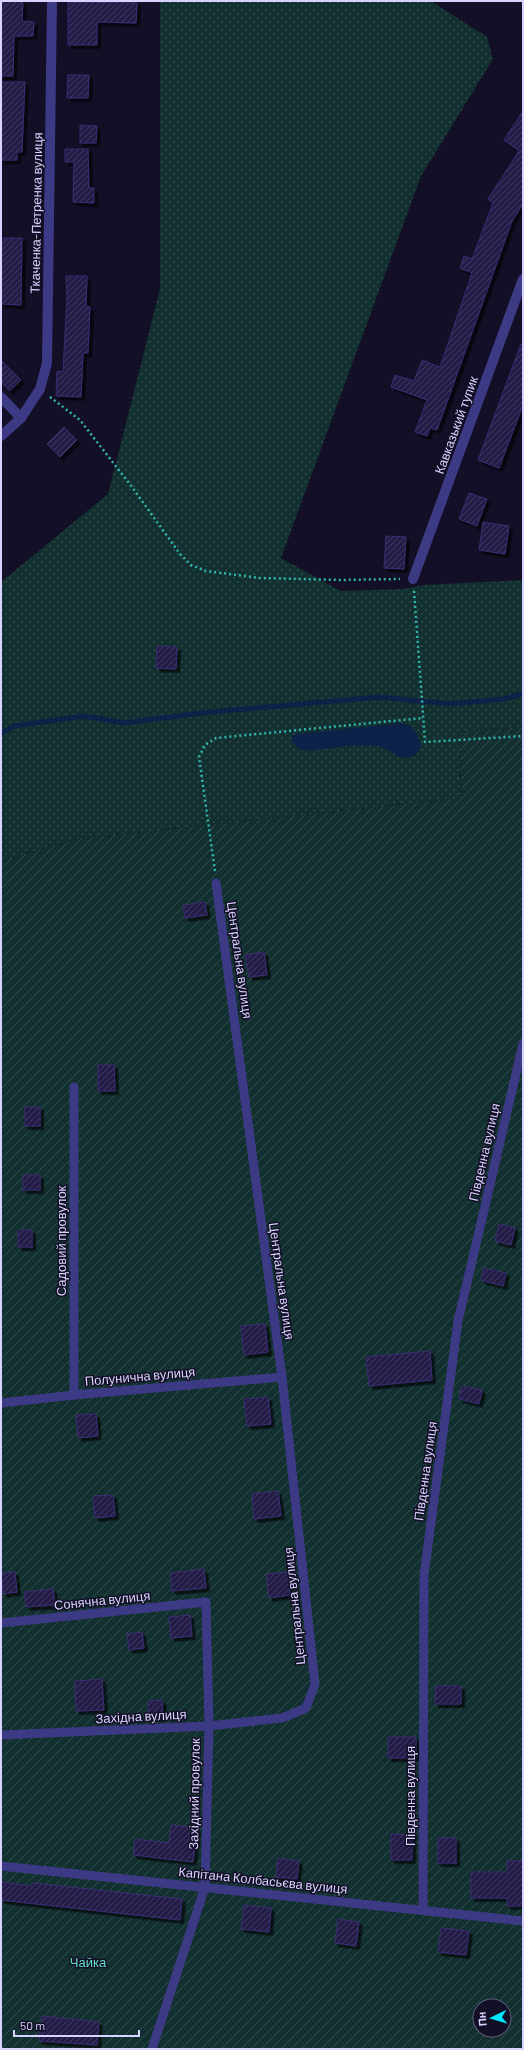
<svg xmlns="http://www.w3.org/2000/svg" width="524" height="2050" font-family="Barlow,sans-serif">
  <defs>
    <pattern id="grass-dots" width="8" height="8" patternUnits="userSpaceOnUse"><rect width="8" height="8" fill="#12302f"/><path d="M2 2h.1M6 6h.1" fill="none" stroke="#344d4e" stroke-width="1.8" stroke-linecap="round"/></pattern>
    <pattern id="garden-furrows" width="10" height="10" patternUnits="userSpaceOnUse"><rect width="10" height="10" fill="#12302f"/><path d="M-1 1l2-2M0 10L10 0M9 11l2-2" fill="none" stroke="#344d4e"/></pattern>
    <pattern id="building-hatch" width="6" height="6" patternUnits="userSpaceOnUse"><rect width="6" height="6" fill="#241b47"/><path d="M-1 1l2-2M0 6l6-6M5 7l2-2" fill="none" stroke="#433b63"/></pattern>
    <filter id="shadow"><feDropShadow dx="3.5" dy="3.5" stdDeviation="0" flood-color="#0009"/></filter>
  </defs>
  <rect width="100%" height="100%" fill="#130f26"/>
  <polygon fill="url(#grass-dots)" points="160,1 431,1 487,37 493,59 421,176 281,558 341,591 403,589 424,585 523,580 523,727 458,732 462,798 76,839 1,861 1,582 108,494 160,289"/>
  <path fill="url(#garden-furrows)" fill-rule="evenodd" d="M 523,727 L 523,2049 L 1,2049 L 1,861 L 76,839 L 462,798 L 458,732 ZM 480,2006 L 504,2006 L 504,2030 L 480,2030 Z"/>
  <path fill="#0c2248" d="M 400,723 C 414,726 418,733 421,746 L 416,755 L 408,758 L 398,757 L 389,750 L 377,746 L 346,746 L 306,751 L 299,749 L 291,740 L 293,735 L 297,734 Z"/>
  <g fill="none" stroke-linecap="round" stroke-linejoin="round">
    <polyline stroke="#0c2248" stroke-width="5" points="1,733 14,726 84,716 125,723 201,713 379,697 449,704 504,699 523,694"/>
  </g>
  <g fill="url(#building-hatch)" stroke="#3b2d73" filter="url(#shadow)">
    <polygon points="1,1 23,1 22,21 34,22 33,36 14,36 13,76 1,76"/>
    <polygon points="68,2 137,3 136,23 97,22 97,45 68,45"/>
    <polygon points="68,75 89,75 88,98 67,98"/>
    <polygon points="1,82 25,82 22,152 17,152 17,160 1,160"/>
    <polygon points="523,111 523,204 512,221 437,430 430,428 427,436 415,432 427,400 391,387 395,375 414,381 422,360 440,367 472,273 460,268 464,256 472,259 493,203 488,199 519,151 504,140"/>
    <polygon points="80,125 97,126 96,143 80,143"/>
    <polygon points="65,149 88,149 89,188 94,188 94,203 73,202 74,162 65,162"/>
    <polygon points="1,238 22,238 21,305 1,304"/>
    <polygon points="66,276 87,276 86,307 90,307 88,353 83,353 81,397 56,396 57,371 63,372 67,297"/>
    <polygon points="521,344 523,344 523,405 499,468 478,460"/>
    <polygon points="1,360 21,380 10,391 1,382"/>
    <polygon points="64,427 77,440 60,457 47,444"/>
    <polygon points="469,493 487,499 477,526 459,519"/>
    <polygon points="483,522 509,526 505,554 479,550"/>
    <polygon points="386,536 406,537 404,569 384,568"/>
    <polygon points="157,646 177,647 176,669 156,668"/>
    <polygon points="205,902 207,915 185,918 183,905"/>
    <polygon points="264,952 267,975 249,977 245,955"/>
    <polygon points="98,1065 114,1065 115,1091 98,1091"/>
    <rect x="25" y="1107" width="15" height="19"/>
    <rect x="23" y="1175" width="17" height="15"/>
    <polygon points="499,1224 515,1228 511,1245 495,1241"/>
    <rect x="18" y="1230" width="14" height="17"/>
    <polygon points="484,1268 506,1273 503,1286 481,1280"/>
    <polygon points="265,1324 268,1352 244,1355 241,1326"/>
    <polygon points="430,1351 432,1380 369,1386 366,1357"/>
    <polygon points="462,1386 482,1390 479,1404 459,1399"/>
    <polygon points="268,1397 271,1424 247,1426 244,1399"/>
    <polygon points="96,1414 98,1436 78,1438 76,1415"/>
    <polygon points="278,1491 281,1516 254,1519 252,1494"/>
    <polygon points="113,1495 115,1516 95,1518 93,1496"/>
    <polygon points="204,1569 206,1588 172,1591 170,1573"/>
    <polygon points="15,1572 17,1592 3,1594 1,1573"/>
    <polygon points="288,1572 290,1595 269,1598 266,1574"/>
    <polygon points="53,1589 55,1605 26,1607 24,1592"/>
    <polygon points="190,1615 192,1636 171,1638 169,1617"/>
    <polygon points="142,1632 144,1648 129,1650 127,1634"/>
    <polygon points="102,1679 104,1710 76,1711 75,1681"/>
    <polygon points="436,1686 461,1686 461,1704 435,1704"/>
    <polygon points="162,1700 163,1717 148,1718 148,1701"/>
    <rect x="388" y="1737" width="28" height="21"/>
    <polygon points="171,1825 197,1828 193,1862 133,1855 135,1839 169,1843"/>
    <polygon points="391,1834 412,1835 412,1860 391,1860"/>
    <rect x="438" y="1838" width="18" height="25"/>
    <polygon points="278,1858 299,1861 297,1879 276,1877"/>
    <polygon points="507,1861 523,1861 523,1906 507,1906 507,1898 471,1898 471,1872 507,1872"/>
    <polygon points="1,1882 32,1886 32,1883 182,1899 180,1920 1,1900"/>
    <polygon points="244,1905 271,1908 269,1932 241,1929"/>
    <polygon points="338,1919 359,1922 356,1946 335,1943"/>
    <polygon points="441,1928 469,1931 466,1955 438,1952"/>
    <polygon points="42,2016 99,2022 97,2045 39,2041"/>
  </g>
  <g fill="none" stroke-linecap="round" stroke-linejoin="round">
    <g stroke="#2fb8b0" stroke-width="2.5" stroke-dasharray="2 3" stroke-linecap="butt">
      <polyline points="50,397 80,420 132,487 180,554 191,565 206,571 260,578 341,580 400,579"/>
      <polyline points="414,591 425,742 523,736"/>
      <polyline points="215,871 199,757 205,745 216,738 423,718"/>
    </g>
    <g stroke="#3d3a85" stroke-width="9">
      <polyline points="74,1087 74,1395"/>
      <polyline points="1,1403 74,1395 282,1377"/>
      <polyline points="1,1623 206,1602 209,1726 205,1887 152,2049"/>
      <polyline points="1,1735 209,1726 282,1718 306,1708 315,1684 282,1377 216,883"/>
      <polyline points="1,1866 523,1921"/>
      <polyline points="423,1910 424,1575 458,1321 523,1044"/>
    </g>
    <g stroke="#3d3a85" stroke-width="10">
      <polyline points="1,397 21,418"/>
      <polyline points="1,436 21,418 40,389 47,363 52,1"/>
      <polyline points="413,579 523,279"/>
    </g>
  </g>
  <g text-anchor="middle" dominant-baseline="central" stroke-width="3" stroke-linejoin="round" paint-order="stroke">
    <g font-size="13" fill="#d9d4ff" stroke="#130f26">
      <text transform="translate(36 213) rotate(-89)">Ткаченка-Петренка вулиця</text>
      <text transform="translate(456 425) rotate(-70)">Кавказький тупик</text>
      <text transform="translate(240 960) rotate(82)">Центральна вулиця</text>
      <text transform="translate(484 1152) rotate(-77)">Південна вулиця</text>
      <text transform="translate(61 1241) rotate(-90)">Садовий провулок</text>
      <text transform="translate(282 1281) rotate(82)">Центральна вулиця</text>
      <text transform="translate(140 1376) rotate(-5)">Полунична вулиця</text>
      <text transform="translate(425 1471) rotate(-82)">Південна вулиця</text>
      <text transform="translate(102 1600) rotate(-6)">Сонячна вулиця</text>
      <text transform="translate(294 1606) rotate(-96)">Центральна вулиця</text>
      <text transform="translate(141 1716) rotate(-3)">Західна вулиця</text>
      <text transform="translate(194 1794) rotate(-89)">Західний провулок</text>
      <text transform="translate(410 1796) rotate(-90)">Південна вулиця</text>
      <text transform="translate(263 1880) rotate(6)">Капітана Колбасьєва вулиця</text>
    </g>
    <g font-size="13" fill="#5fe0c0" stroke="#130f26">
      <text x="88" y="1962">Чайка</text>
    </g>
  </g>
  <rect width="524" height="2050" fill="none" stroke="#d9d4ff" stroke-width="4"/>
  <g transform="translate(492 2018) rotate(265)"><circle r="19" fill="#130f26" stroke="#625e7d"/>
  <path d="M0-3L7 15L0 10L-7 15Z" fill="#00e5ff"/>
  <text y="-6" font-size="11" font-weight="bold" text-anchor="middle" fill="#d9d4ff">Пн</text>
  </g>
  <path d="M14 2030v6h125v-6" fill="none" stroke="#d9d4ff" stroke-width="2"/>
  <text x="20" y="2030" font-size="12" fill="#d9d4ff" stroke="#130f26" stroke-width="3" paint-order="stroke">50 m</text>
</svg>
